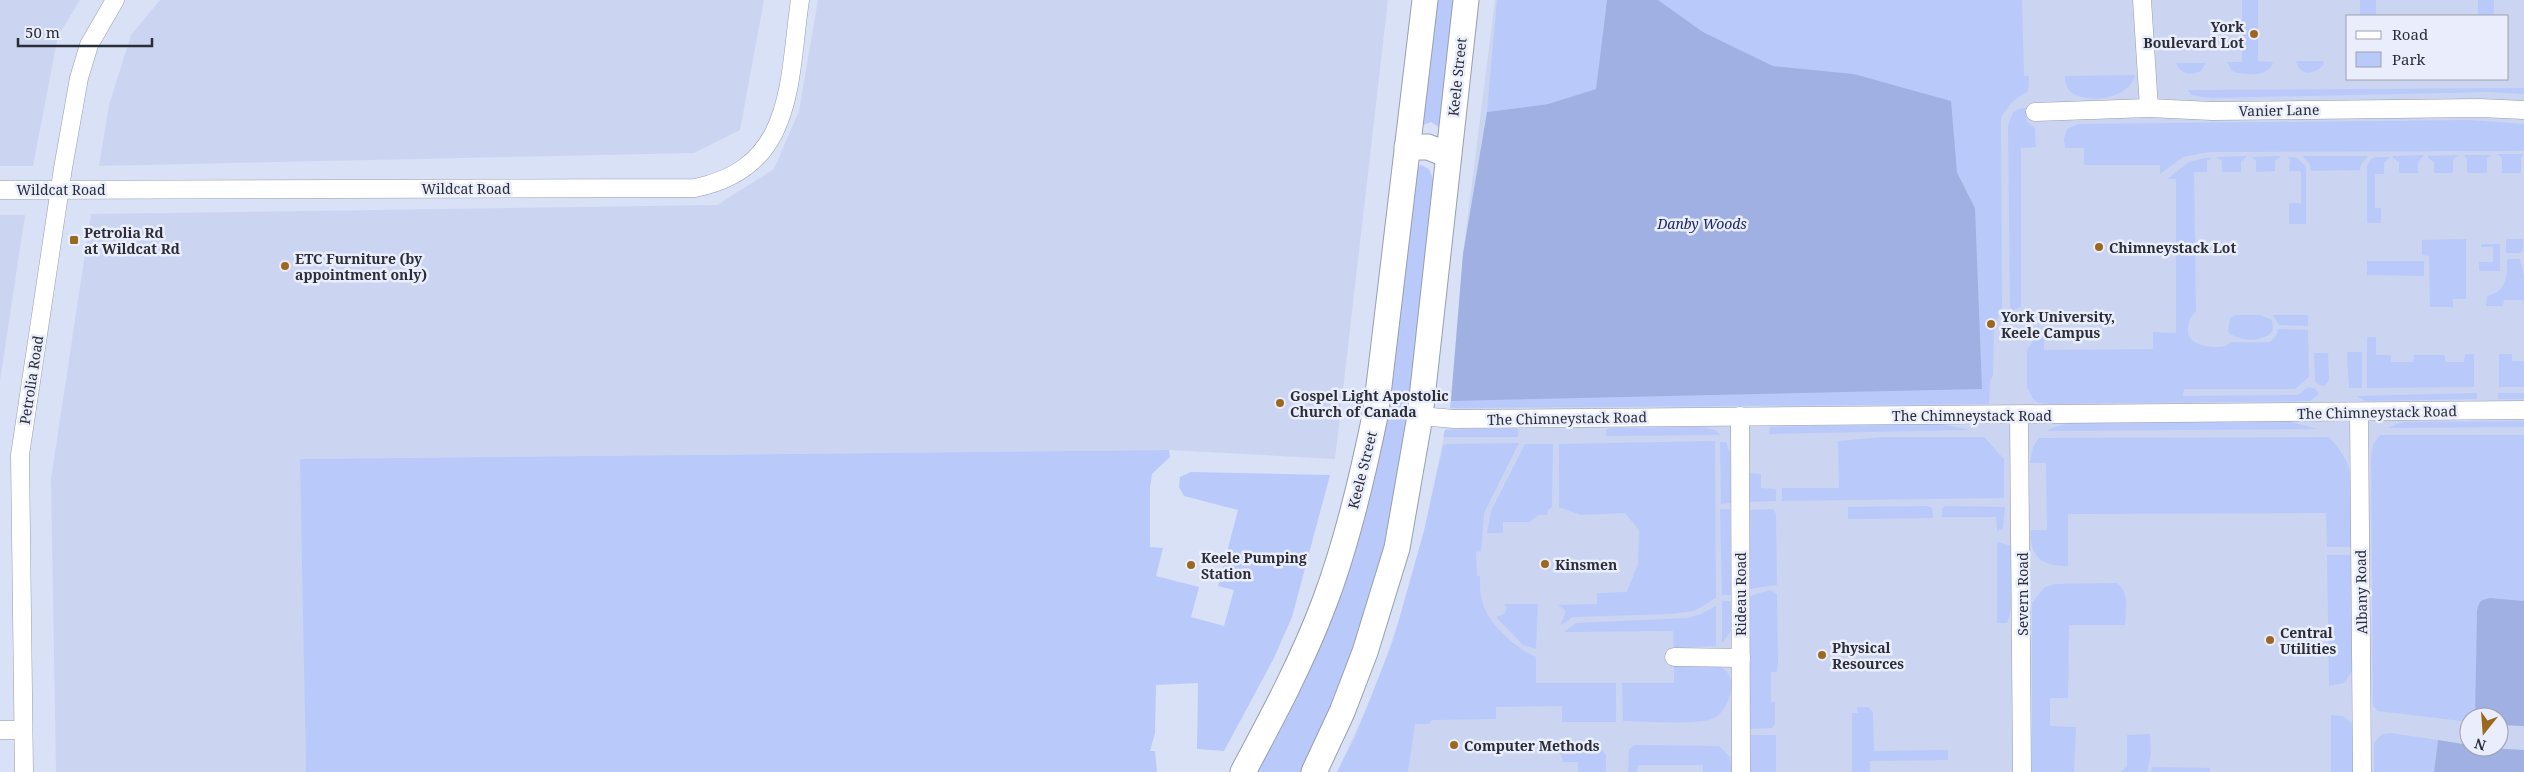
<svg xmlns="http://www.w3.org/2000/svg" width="2524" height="772" font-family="'Noto Serif',serif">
  <rect width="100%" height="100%" fill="#d9e1f7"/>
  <g fill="#cbd5f1" fill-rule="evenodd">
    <polygon points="0,0 80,0 58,36 33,166 0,166"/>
    <polygon points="160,0 764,0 740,130 694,153 99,166 109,105 131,35"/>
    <polygon points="818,0 1388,0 1335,459 1169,450 301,459 306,772 56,772 51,479 91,214 717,205 774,169 799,111"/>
    <path d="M 1495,0 L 2524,0 L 2524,772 L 1337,772 L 1374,692 L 1401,614 L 1424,531 L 1450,408 L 1463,254 ZM 2348,16 L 2508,16 L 2508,79 L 2348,79 ZM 2469,717 L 2499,717 L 2499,747 L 2469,747 Z"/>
    <polygon points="0,215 25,215 0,381"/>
  </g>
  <g fill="#b9c9fa">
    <polygon points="1435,0 1456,0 1440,128 1431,122 1420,126"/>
    <polygon points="1497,0 1607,0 1596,89 1548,104 1487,112"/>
    <polygon points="1658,0 2022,0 2024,76 2029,76 2028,91 2012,102 2001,117 2002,309 1994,325 1993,376 1990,381 1989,404 1450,408 1451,401 1975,208 1957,172 1950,101 1854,74 1773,66 1703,32"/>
    <path d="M 2242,0 L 2258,0 L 2258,61 L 2273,62 C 2268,78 2250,74 2237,73 L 2232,71 L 2227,62 L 2242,62 Z"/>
    <rect x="2360" y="0" width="16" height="16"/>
    <rect x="2478" y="0" width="16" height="16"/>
    <path d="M 2296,61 L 2323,61 L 2324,64 C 2315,75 2300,77 2296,61 Z"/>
    <path d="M 2176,63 L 2206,63 L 2201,71 C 2190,76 2181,74 2176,63 Z"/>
    <path d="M 2135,75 C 2129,102 2076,106 2067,87 C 2065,84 2065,79 2065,76 Z"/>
    <polygon points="2524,88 2524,94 2489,92 2211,98 2191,95 2188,90"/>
    <polygon points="2022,108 2027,108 2026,121 2035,128 2036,147 2021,148 2021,307 2013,310 2010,307 2008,126 2013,112"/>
    <polygon points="2470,120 2524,124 2524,151 2209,152 2183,157 2160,174 2160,165 2084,165 2084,148 2065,148 2064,139 2067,129 2078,124"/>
    <polygon points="2497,154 2524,154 2521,158 2521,173 2502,173 2502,158"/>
    <polygon points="2424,155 2418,162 2418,173 2399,173 2399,162 2393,158 2393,156"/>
    <polygon points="2458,155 2453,160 2453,173 2434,173 2434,162 2428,158 2428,156"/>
    <polygon points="2464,155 2492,155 2487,158 2487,173 2467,173 2467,159"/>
    <polygon points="2247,156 2241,162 2241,172 2222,172 2222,161 2216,157"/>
    <polygon points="2281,156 2275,161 2275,171 2256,172 2256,161 2251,157"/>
    <polygon points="2302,156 2368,156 2361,165 2360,170 2311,171 2310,164"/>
    <polygon points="2287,157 2296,157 2306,167 2306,224 2289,224 2289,203 2301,203 2301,171 2289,171 2290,160"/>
    <polygon points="2376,157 2390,157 2384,163 2384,174 2375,174 2375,208 2381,208 2381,223 2367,223 2367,166 2371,159"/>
    <path d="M 2205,158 L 2212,158 L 2207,161 L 2207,172 L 2194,172 L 2196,311 C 2190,317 2187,324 2188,332 C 2189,346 2214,349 2225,346 C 2229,345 2230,341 2235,342 C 2246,343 2258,342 2270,342 L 2276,336 L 2278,329 L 2308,330 L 2309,377 L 2295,389 L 2184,389 L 2183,396 L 2298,395 L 2308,387 L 2316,389 L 2319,394 L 2310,401 L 2050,404 L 2039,403 L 2033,399 L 2027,387 L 2027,350 L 2038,334 L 2044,333 L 2044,350 L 2153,349 L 2153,332 L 2176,333 L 2176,179 L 2167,179 L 2189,162 Z"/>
    <path d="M 1421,165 L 1429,169 L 1434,181 C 1421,308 1411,436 1382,560 C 1364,633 1335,705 1302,772 L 1255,772 L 1325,627 L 1417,167 Z"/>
    <polygon points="2466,239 2466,299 2453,299 2453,307 2430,307 2429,256 2422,255 2422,240"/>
    <polygon points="2506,239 2523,239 2523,251 2520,253 2506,253"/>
    <polygon points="2481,244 2500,244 2500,271 2479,271 2479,262 2493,262 2493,247 2481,247"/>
    <path d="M 2507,259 L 2520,259 L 2524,276 L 2524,306 L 2523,300 L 2504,300 L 2503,306 L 2486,306 L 2487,296 C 2507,292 2507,277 2507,259 Z"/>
    <polygon points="2367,261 2424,261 2424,276 2367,275"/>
    <path d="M 2235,315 L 2260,315 L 2272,320 L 2273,330 C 2265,343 2239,342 2228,332 L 2230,318 Z"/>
    <polygon points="2273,315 2308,315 2308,326 2279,325"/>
    <polygon points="2367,337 2376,337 2376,355 2391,355 2391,362 2413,362 2414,355 2445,355 2445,362 2464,362 2465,354 2474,354 2474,387 2367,388"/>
    <polygon points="2347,352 2362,352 2362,388 2349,388"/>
    <polygon points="2314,353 2328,353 2329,380 2325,386 2319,385 2315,381"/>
    <polygon points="2499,354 2512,354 2512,361 2524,361 2524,387 2499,387"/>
    <polygon points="2477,393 2477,399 2365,401 2356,396"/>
    <rect x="2498" y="393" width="26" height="6"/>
    <polygon points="2288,421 2317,429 2047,431 2054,427 2070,423"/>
    <polygon points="2524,421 2524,427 2388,428 2402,422"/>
    <polygon points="1942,424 1970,430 1769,434 1770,427"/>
    <polygon points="1703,427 1715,430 1721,435 1606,436 1606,430 1610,428"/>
    <polygon points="1514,428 1518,429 1518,437 1443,437 1445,430"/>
    <polygon points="2380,435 2524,435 2524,601 2490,598 2477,611 2476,714 2475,717 2469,717 2469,722 2378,711 2373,706 2371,458 2373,445"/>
    <polygon points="1882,437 1984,437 2004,459 2004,498 1782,501 1782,488 1839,488 1838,441"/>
    <path d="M 2329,437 C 2340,449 2347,459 2351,475 L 2352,547 L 2327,547 L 2326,513 L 2068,514 L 2068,566 C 2042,566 2029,557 2031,530 L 2047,530 L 2046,463 L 2030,463 L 2033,447 L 2039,438 Z"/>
    <polygon points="1715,441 1716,598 1694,611 1670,614 1573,617 1560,626 1566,611 1558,605 1597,604 1597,593 1627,592 1638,564 1639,530 1625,513 1581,515 1559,507 1559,444"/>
    <polygon points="1720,442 1726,442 1730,453 1731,503 1721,504"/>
    <path d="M 1519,443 L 1484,513 L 1481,551 L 1476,552 L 1477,576 L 1480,576 C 1480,586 1480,597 1484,607 C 1492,627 1516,648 1536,657 L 1536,683 L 1616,683 L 1616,722 L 1562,722 L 1562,706 L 1496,707 L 1496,719 L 1432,720 L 1429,724 L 1415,724 L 1408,772 L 1337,772 L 1355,737 L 1393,641 L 1424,531 L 1443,446 L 1447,444 Z"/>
    <polygon points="1525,444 1553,444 1552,507 1548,510 1547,515 1538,515 1530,522 1503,522 1503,533 1487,533 1491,511"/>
    <polygon points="1169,450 1170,457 1152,474 1150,488 1150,547 1163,548 1156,576 1199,587 1191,617 1224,626 1234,590 1218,586 1238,510 1184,496 1179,487 1180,477 1191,472 1330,475 1292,617 1273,660 1224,751 1197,749 1198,683 1156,685 1155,733 1150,751 1155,751 1157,772 306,772 300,459"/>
    <polygon points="1749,473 1761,474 1761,488 1776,489 1776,501 1749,502"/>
    <polygon points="1927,506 1932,508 1933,518 1848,519 1848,507"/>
    <polygon points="1945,506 2005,507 2003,529 1997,531 1996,517 1942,517 1942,509"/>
    <polygon points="1720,509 1730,509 1731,595 1722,595"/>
    <polygon points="1773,509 1776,514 1777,585 1749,589 1749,510"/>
    <polygon points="1997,542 2012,546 2012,608 2007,623 1997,623"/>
    <polygon points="2327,555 2353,555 2354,668 2344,683 2329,686"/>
    <path d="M 2117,583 C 2130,594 2126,609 2125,625 L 2069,625 L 2068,698 L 2050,698 L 2050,726 L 2076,727 L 2074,772 L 2032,772 L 2032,603 L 2045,587 L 2055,584 Z"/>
    <polygon points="1770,590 1777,594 1778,663 1777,672 1771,672 1771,702 1775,702 1775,724 1772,728 1750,729 1750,596"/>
    <polygon points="1722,601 1731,601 1731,631 1722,643"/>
    <polygon points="1504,604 1538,604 1536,649 1523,645 1496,617 1504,614 1507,608"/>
    <polygon points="1716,606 1716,646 1674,648 1673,631 1564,632 1576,623 1687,618 1701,614"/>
    <path d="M 1674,666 C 1687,666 1703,663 1716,666 C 1742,671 1731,709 1714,718 C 1698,726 1643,721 1623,721 L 1622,683 L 1674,683 Z"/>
    <polygon points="1857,707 1868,707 1873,712 1874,751 1948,750 1948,760 1870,761 1870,772 1852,772 1852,713 1858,713"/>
    <polygon points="2331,715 2343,716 2354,725 2355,772 2331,772"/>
    <polygon points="2391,733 2438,740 2434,772 2374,772 2374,743 2382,734"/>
    <polygon points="2150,734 2151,753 2147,772 2121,772 2127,766 2127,735"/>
    <rect x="1751" y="735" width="25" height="37"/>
    <polygon points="1634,745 1719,746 1730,757 1732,772 1703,772 1703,765 1638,765 1637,772 1628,772 1629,750"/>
    <polygon points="1570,746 1601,748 1606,755 1606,772 1578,772 1578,762 1563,762 1560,752"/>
    <polygon points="2152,767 2210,768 2210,772 2151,772"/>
  </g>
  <g fill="#a0b0e3">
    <polygon points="1607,0 1658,0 1703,32 1773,66 1854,74 1951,101 1957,172 1975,208 1982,389 1451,401 1463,254 1487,112 1548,104 1596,89"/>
    <path d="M 2490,598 L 2524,601 L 2524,726 L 2499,725 L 2499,717 L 2475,717 L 2477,611 C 2479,601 2481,600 2490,598 Z"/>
    <polygon points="2438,740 2469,745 2469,747 2524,750 2524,772 2434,772"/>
  </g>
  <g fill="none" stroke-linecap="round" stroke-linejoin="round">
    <defs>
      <g id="street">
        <polyline points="2142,0 2149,108"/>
        <polyline points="2035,112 2149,108 2212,111 2480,108 2524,110"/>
        <path d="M 0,190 L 695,188 C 795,168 788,82 800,0"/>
        <polyline points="2359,412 2362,772"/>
        <polyline points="1420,416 1454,419 2524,410"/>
        <polyline points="1740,416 1741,772"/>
        <polyline points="2019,416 2022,772"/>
        <polyline points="1674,657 1741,658"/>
        <polyline points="0,730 23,730"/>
        <polyline points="24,772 20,455 63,168 79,78 89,45 115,0"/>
      </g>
      <g id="secondary">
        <polyline points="1407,147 1428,147 1448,155"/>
        <path d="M 1243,772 C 1273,716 1303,660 1325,601 C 1348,540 1363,475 1376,411 L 1425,0"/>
        <polyline points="1314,772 1342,712 1365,652 1397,548 1420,416 1466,0"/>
      </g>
    </defs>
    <use href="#street" stroke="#979eb2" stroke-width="19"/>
    <use href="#secondary" stroke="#979eb2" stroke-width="27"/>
    <use href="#street" stroke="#fff" stroke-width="18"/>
    <use href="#secondary" stroke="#fff" stroke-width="25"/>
  </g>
  <g fill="#9c681f" stroke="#eaeefc" stroke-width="2">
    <circle cx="2254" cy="34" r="5"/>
    <rect x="69" y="235" width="10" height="10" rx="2.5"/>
    <circle cx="2099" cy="247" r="5"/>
    <circle cx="285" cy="266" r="5"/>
    <circle cx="1991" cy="324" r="5"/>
    <circle cx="1280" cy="403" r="5"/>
    <circle cx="1545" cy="564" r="5"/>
    <circle cx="1191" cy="565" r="5"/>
    <circle cx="2270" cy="640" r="5"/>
    <circle cx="1822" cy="655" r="5"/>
    <circle cx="1454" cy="745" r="5"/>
  </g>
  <g text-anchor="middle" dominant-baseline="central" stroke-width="5" stroke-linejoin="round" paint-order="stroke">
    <g font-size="14" font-weight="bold" fill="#2b2e37" stroke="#eaeefc" text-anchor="start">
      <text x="2244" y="26" text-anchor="end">York<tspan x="2244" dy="16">Boulevard Lot</tspan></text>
      <text x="84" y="232">Petrolia Rd<tspan x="84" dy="16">at Wildcat Rd</tspan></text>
      <text x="2109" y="247">Chimneystack Lot</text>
      <text x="295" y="258">ETC Furniture (by<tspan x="295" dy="16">appointment only)</tspan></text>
      <text x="2001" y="316">York University,<tspan x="2001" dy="16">Keele Campus</tspan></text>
      <text x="1290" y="395">Gospel Light Apostolic<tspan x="1290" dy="16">Church of Canada</tspan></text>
      <text x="1201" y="557">Keele Pumping<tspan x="1201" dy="16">Station</tspan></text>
      <text x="1555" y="564">Kinsmen</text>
      <text x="2280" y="632">Central<tspan x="2280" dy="16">Utilities</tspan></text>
      <text x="1832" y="647">Physical<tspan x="1832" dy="16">Resources</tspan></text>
      <text x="1464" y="745">Computer Methods</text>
    </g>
    <g font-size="14" fill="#2b2e37" stroke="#eaeefc">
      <text transform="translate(1457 77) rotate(-84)">Keele Street</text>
      <text transform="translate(2279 110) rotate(-1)">Vanier Lane</text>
      <text x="466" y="188">Wildcat Road</text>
      <text x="61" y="189">Wildcat Road</text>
      <text transform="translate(31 380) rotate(-81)">Petrolia Road</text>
      <text transform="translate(2377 412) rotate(-1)">The Chimneystack Road</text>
      <text x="1972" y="415">The Chimneystack Road</text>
      <text transform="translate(1567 418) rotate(-1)">The Chimneystack Road</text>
      <text transform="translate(1362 470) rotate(-76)">Keele Street</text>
      <text transform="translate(2361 592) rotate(-91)">Albany Road</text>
      <text transform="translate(1740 594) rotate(-90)">Rideau Road</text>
      <text transform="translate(2022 594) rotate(-90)">Severn Road</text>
    </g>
    <g font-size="14" font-style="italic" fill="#1d2863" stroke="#eaeefc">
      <text x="1702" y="223">Danby Woods</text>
    </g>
  </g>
  <rect x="2346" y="15" width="162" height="65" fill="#eaeefc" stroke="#9ea1ad"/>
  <rect x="2356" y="31" width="25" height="8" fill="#ffffff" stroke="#9ea1ad"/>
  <text x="2392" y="40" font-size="15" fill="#2b2e37">Road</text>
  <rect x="2356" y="52" width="25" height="15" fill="#b9c9fa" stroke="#9ea1ad"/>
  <text x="2392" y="65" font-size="15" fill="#2b2e37">Park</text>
  <g transform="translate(2484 732) rotate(197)"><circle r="24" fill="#eaeefc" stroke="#9ea1ad"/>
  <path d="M0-4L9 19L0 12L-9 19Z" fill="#9c681f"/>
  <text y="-8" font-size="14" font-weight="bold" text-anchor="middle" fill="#2b2e37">N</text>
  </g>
  <path d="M18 38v8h134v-8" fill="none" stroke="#2b2e37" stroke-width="2.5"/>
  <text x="25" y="38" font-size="15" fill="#2b2e37" stroke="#eaeefc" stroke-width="4" paint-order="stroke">50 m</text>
</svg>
